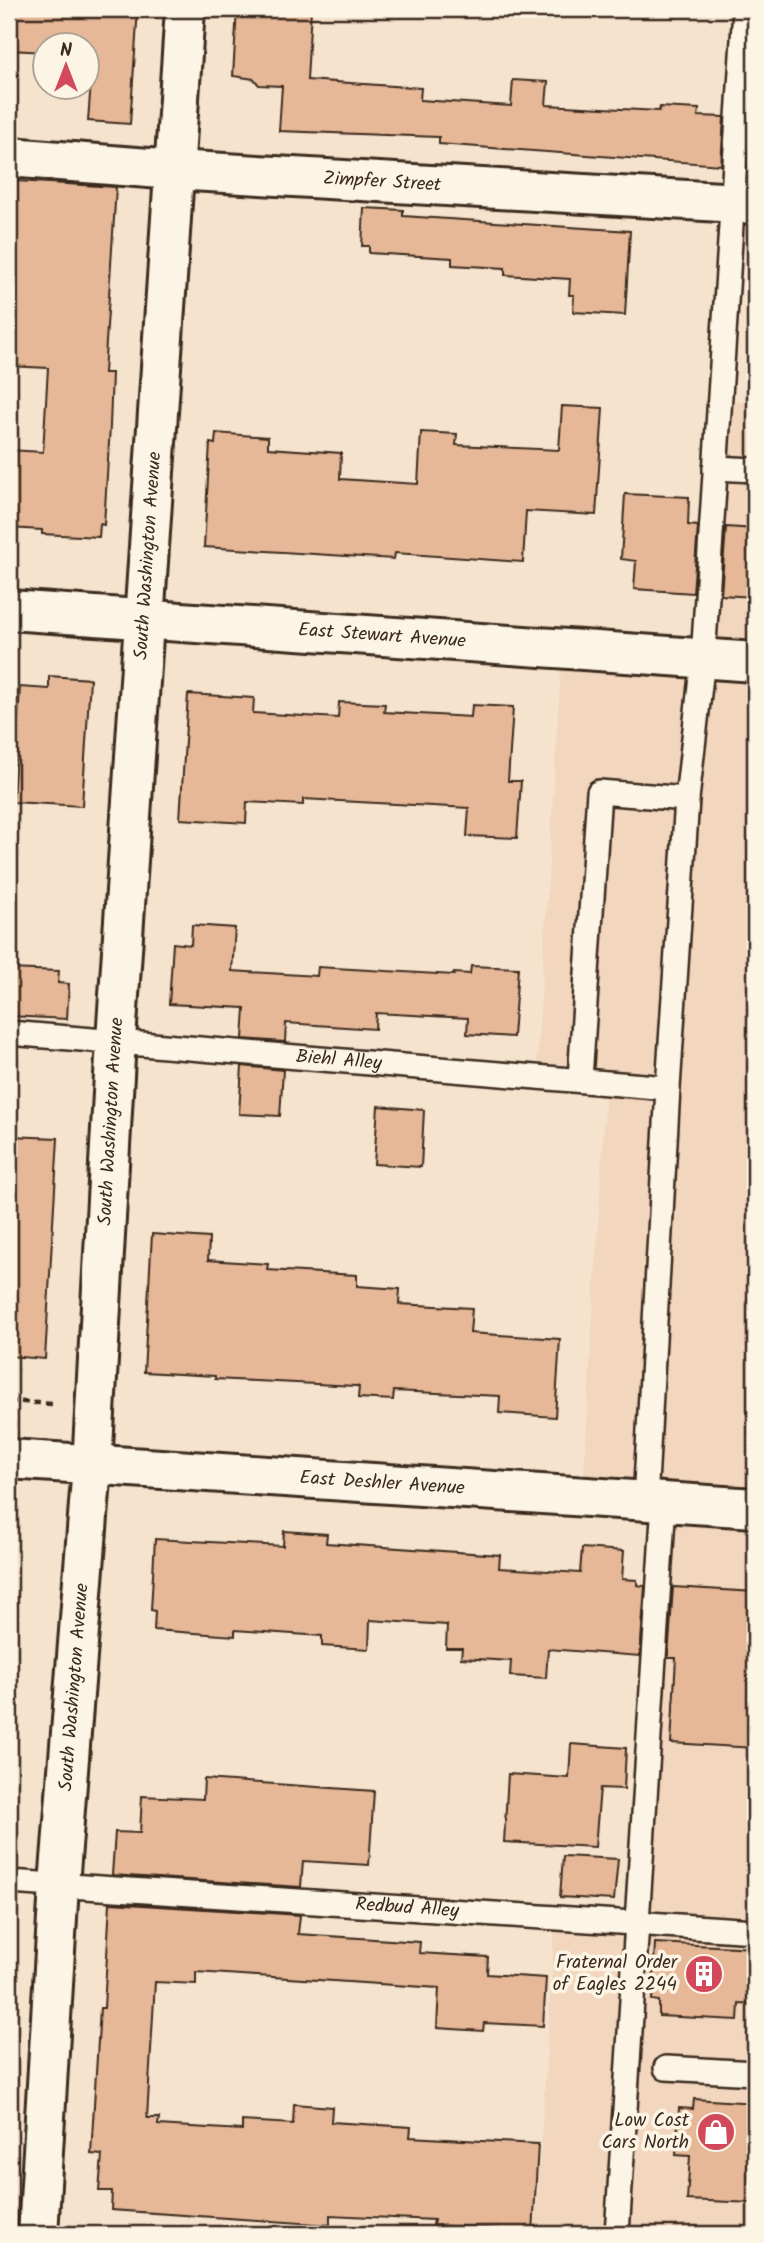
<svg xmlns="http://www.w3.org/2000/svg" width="764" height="2243" font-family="Kalam,sans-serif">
  <rect width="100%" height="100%" fill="#f6e3ce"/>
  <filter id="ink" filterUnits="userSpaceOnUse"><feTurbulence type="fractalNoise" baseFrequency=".0143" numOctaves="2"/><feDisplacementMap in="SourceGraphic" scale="14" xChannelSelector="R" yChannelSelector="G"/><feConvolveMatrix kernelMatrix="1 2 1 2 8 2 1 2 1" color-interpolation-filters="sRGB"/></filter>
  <g filter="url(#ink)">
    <g fill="#f2d6be">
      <polygon points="755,9 755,193 740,191"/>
      <polygon points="720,401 755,403 755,2234 535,2234 555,1922 644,1925 667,1499 583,1492 607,1068 537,1062 562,650 703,660"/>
    </g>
    <g fill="#e7b898" stroke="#3b2a1e" stroke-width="2">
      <polygon points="9,9 138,9 130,124 88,121 93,55 88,54 88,46 46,46 46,52 9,50"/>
      <polygon points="237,9 311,9 307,80 421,88 420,100 511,106 513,80 548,82 546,105 659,111 660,107 699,109 698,116 724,117 721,165 439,144 439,137 279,131 282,86 259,85 254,79 233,76"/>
      <polygon points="16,181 116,187 104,373 112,373 110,426 104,525 100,524 99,537 42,534 42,530 9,528 9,450 43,452 48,368 9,366 9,269 11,270"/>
      <polygon points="364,208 403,210 403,216 630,231 625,315 573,312 574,295 569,295 570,279 505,275 505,268 452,265 452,258 369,253 369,246 362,246"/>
      <polygon points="562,406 603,408 596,515 526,511 523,562 395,553 394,559 204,547 210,443 215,444 216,433 268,437 268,448 341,453 340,479 418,484 421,432 457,434 456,445 559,450"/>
      <polygon points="625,494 689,497 688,525 698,526 693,593 634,589 636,561 621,559"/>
      <polygon points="726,527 755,529 755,597 721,595"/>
      <polygon points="49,676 90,679 82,806 13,802 20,687 49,689"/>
      <polygon points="188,694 254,698 253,713 338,718 339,702 385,704 384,712 471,717 472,705 513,707 508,781 521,781 517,838 467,836 469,808 303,799 303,805 247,802 246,823 180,819"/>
      <polygon points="192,925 235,928 232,971 317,976 318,967 454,975 454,973 470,974 471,966 518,968 513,1037 467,1034 468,1018 376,1013 375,1029 286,1023 285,1042 243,1039 245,1008 169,1004 173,943 191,945"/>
      <polygon points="9,969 59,971 58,983 69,984 67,1019 9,1016"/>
      <polygon points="242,1066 283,1070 280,1116 239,1114"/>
      <polygon points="378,1106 424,1110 421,1167 374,1164"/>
      <polygon points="9,1136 58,1138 45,1359 9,1356"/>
      <polygon points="152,1234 209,1238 208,1260 268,1264 267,1270 357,1275 357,1286 400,1289 399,1304 472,1308 470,1333 560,1339 555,1417 499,1413 500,1396 394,1391 393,1400 358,1398 359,1387 356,1386 215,1379 215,1376 144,1372"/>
      <polygon points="284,1531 327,1534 326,1543 500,1555 499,1568 580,1573 582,1548 624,1551 622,1579 637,1580 637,1585 645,1586 640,1656 548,1649 546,1678 510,1676 511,1661 461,1658 462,1648 446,1648 447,1625 370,1620 369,1649 322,1646 322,1636 235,1630 235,1636 154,1630 155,1611 151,1610 155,1539 283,1546"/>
      <polygon points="673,1587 755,1592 755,1748 671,1743 676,1658 668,1658"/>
      <polygon points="571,1744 626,1748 624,1789 600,1788 595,1847 504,1842 508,1774 569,1778"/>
      <polygon points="204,1779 374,1791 369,1865 303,1861 301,1887 112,1875 115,1832 140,1833 142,1796 203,1799"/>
      <polygon points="563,1856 618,1859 614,1900 560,1897"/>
      <polygon points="110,1903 300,1915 298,1934 420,1942 419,1953 488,1957 487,1974 546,1978 543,2026 484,2023 483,2031 437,2028 439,1988 196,1972 196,1984 155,1982 147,2118 159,2118 158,2125 242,2130 242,2121 293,2124 294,2104 332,2107 331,2122 411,2127 410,2137 538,2144 533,2234 498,2234 498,2229 433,2225 434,2220 330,2215 330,2225 111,2210 112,2191 99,2191 102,2155 91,2154 100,2008 104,2008"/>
      <polygon points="655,1943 755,1948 755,2005 739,2004 738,2020 659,2016 659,2001 652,2000"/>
      <polygon points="694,2099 755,2103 753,2203 687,2200 690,2156 676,2155 679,2108 693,2109"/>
    </g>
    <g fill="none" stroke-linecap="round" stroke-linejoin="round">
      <defs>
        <g id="lane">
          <polyline points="715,468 755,470"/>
          <path id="s1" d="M 9,1033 L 668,1088"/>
          <polyline points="580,1079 599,792 687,799"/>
          <polyline points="645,1502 668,1088 687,799 703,659 745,9"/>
          <path id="s2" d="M 9,1882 L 755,1931"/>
          <polyline points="666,2068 755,2073"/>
          <polyline points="617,2234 664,1502"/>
        </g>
        <g id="street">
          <path id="s3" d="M 9,157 L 174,170 L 755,204"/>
          <path id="s4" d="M 9,610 L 755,662"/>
          <path id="s5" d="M 9,1459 L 755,1508"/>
          <path id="s6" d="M 38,2234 L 59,1885 L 92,1466 L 116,1040 L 185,9"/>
        </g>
      </defs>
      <use href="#lane" stroke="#3b2a1e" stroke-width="28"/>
      <use href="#street" stroke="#3b2a1e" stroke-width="44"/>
      <polyline stroke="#3b2a1e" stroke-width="4.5" stroke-dasharray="7 5" stroke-linecap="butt" points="9,1401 53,1404"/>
      <use href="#lane" stroke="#fcf5e5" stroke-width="23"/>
      <use href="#street" stroke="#fcf5e5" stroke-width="38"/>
    </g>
  </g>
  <defs>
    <symbol id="building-disc" viewBox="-11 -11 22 22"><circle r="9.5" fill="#d1495b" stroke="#fcf5e5"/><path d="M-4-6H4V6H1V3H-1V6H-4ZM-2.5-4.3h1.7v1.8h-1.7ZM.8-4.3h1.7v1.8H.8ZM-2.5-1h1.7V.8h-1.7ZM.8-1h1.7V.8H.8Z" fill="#fff"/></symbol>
    <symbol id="shop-disc" viewBox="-11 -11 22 22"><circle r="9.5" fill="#d1495b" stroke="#fcf5e5"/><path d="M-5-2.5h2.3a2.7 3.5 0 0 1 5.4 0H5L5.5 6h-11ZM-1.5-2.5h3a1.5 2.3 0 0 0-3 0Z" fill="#fff"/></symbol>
  </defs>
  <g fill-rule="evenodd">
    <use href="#building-disc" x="682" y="1952" width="44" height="44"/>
    <use href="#shop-disc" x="694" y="2110" width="44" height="44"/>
  </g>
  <g text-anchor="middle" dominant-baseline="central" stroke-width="7" stroke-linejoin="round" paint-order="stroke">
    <g font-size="19" fill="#3b2a1e" stroke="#fcf5e5">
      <text stroke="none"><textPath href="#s3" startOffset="374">Zimpfer Street</textPath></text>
      <text stroke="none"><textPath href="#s6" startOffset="1682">South Washington Avenue</textPath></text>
      <text stroke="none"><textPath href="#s4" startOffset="374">East Stewart Avenue</textPath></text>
      <text stroke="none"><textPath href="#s1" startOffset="331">Biehl Alley</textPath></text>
      <text stroke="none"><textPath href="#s6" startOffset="1115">South Washington Avenue</textPath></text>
      <text stroke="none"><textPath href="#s5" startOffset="374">East Deshler Avenue</textPath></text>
      <text stroke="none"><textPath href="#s6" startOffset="548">South Washington Avenue</textPath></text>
      <text stroke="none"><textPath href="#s2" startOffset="399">Redbud Alley</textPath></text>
    </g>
    <g font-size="19" fill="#3b2a1e" stroke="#fcf5e5" text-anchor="end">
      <text x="677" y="1963">Fraternal Order<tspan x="677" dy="22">of Eagles 2244</tspan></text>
      <text x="689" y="2121">Low Cost<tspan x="689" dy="22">Cars North</tspan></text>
    </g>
  </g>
  <rect width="764" height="2243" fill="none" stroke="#fcf5e5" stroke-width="35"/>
  <rect x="18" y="18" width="729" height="2208" fill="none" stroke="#3b2a1e" stroke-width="2.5" filter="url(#ink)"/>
  <g transform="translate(66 66)"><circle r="33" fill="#fcf5e5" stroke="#afa495" stroke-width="2"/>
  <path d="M0-5L12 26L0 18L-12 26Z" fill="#d1495b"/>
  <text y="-10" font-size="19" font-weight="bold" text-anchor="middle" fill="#3b2a1e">N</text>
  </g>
</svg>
